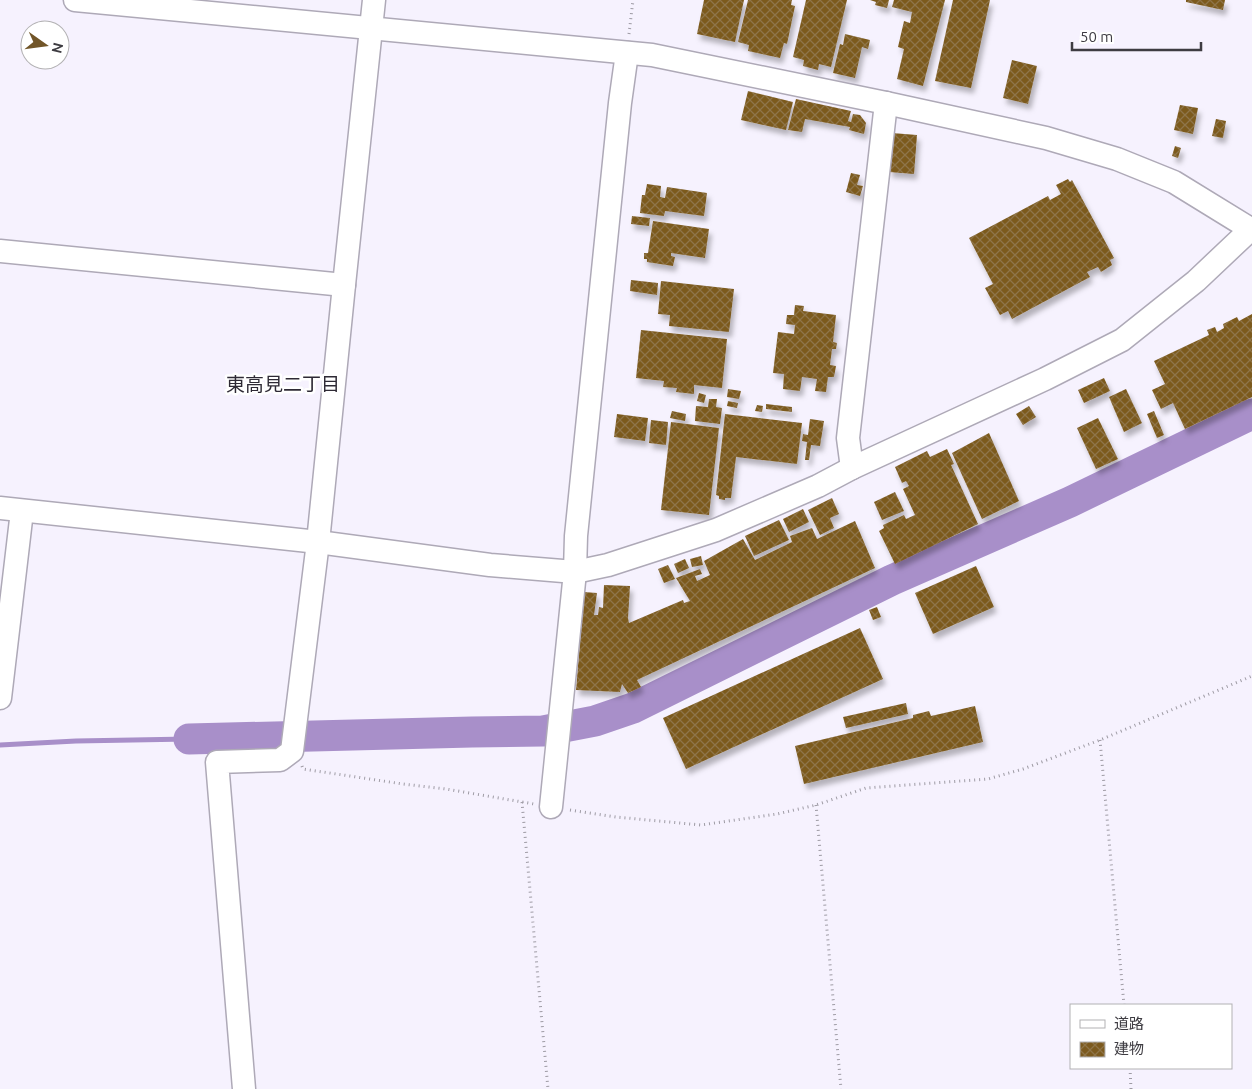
<svg xmlns="http://www.w3.org/2000/svg" width="1252" height="1089" font-family="Ubuntu,'Noto Sans JP',sans-serif">
  <defs>
    <pattern id="building-cross-hatch" width="8" height="8" patternUnits="userSpaceOnUse" patternTransform="scale(1.25)"><rect width="8" height="8" fill="#7c5a1e"/><path d="M0 0l8 8M0 8l8-8" fill="none" stroke="#8e7448"/></pattern>
    <filter id="shadow"><feDropShadow dx="3" dy="5.5" stdDeviation="2.5" flood-color="#0004"/></filter>
  </defs>
  <rect width="100%" height="100%" fill="#f6f2fe"/>
  <g fill="none" stroke-linecap="round" stroke-linejoin="round">
    <polyline stroke="#a88fc9" stroke-width="5" points="0,745 76,741 189,739"/>
    <polyline stroke="#a88fc9" stroke-width="31" points="189,739 472,732 543,731 595,721 633,708 892,580 1070,502 1252,414"/>
  </g>
  <g fill="url(#building-cross-hatch)" filter="url(#shadow)">
    <polygon points="704,0 744,0 735,42 697,34"/>
    <polygon points="748,0 792,0 791,5 795,6 787,44 784,43 780,58 748,51 749,45 738,42"/>
    <polygon points="806,0 847,0 831,67 819,64 818,70 803,66 804,60 793,57"/>
    <polygon points="870,0 889,0 887,8 875,5 876,2"/>
    <polygon points="894,0 945,0 923,86 897,79 904,49 898,47 904,21 910,23 912,12 892,7"/>
    <polygon points="953,0 990,0 971,88 935,81"/>
    <polygon points="1186,0 1225,0 1223,10 1186,2"/>
    <polygon points="845,34 870,40 868,49 862,47 855,78 833,73 840,44 843,45"/>
    <polygon points="1012,60 1037,66 1028,104 1003,98"/>
    <polygon points="748,91 793,102 786,130 741,120"/>
    <polygon points="796,99 851,111 848,121 851,122 853,114 860,115 866,123 864,134 849,130 850,127 805,119 802,132 788,130"/>
    <polygon points="1180,105 1198,108 1193,134 1174,130"/>
    <polygon points="1216,119 1226,121 1223,138 1212,136"/>
    <polygon points="892,133 917,135 914,174 889,172"/>
    <polygon points="1175,146 1181,148 1178,158 1172,156"/>
    <polygon points="851,173 860,175 857,185 863,186 860,196 846,192"/>
    <polygon points="1068,179 1070,182 1072,180 1114,258 1110,260 1112,265 1101,272 1098,267 1087,272 1090,277 1012,319 1008,311 1000,315 985,288 993,284 969,238 1048,196 1050,200 1061,194 1056,185"/>
    <polygon points="647,184 661,186 660,197 665,198 667,187 707,193 704,216 665,211 664,216 640,213 642,195 645,195"/>
    <polygon points="632,216 650,218 649,226 631,224"/>
    <polygon points="653,221 709,229 705,258 671,253 671,256 675,257 673,266 647,262 647,259 644,259 644,253 648,253"/>
    <polygon points="631,280 658,283 657,295 630,291"/>
    <polygon points="661,281 734,289 729,332 669,326 670,315 658,314"/>
    <polygon points="795,305 804,306 803,311 836,315 833,342 837,343 836,349 832,349 830,365 836,366 834,377 828,377 826,392 815,391 817,379 802,377 800,391 783,389 784,374 773,373 778,332 794,334 795,325 786,324 787,315 794,315"/>
    <polygon points="1252,314 1252,397 1185,429 1173,403 1161,409 1152,390 1165,384 1154,361 1209,335 1207,330 1215,327 1217,332 1224,328 1223,324 1237,317 1239,321"/>
    <polygon points="641,330 727,339 722,388 694,385 694,394 676,392 677,388 663,387 664,381 636,378"/>
    <polygon points="1104,378 1110,391 1084,403 1078,390"/>
    <polygon points="728,389 741,391 739,399 727,397"/>
    <polygon points="1126,389 1142,423 1124,432 1109,397"/>
    <polygon points="699,393 706,395 704,403 697,401"/>
    <polygon points="709,399 717,399 716,407 722,408 720,424 695,421 696,406 708,407"/>
    <polygon points="728,401 738,403 737,408 727,406"/>
    <polygon points="766,404 792,407 792,412 766,409"/>
    <polygon points="757,405 763,406 762,412 755,411"/>
    <polygon points="1029,406 1036,417 1023,425 1016,414"/>
    <polygon points="672,411 686,414 685,421 670,418"/>
    <polygon points="1154,411 1164,435 1157,438 1147,414"/>
    <polygon points="617,414 648,418 645,441 614,437"/>
    <polygon points="725,414 802,423 797,464 736,457 731,498 725,498 725,500 719,499 719,496 716,495"/>
    <polygon points="1098,418 1118,459 1096,469 1077,428"/>
    <polygon points="810,419 824,421 820,446 811,445 809,460 805,460 807,442 802,441 803,434 808,435"/>
    <polygon points="651,420 668,422 666,445 649,443"/>
    <polygon points="671,422 719,428 709,515 661,510"/>
    <polygon points="989,433 1019,501 982,519 952,453"/>
    <polygon points="947,449 954,464 951,465 978,524 895,564 879,531 884,528 883,525 904,515 906,519 915,515 903,489 909,486 906,481 902,483 895,467 927,451 930,457"/>
    <polygon points="895,492 904,511 882,520 874,502"/>
    <polygon points="832,498 839,514 830,518 834,528 820,535 808,510"/>
    <polygon points="803,509 809,522 789,532 783,519"/>
    <polygon points="779,520 789,540 754,556 745,536"/>
    <polygon points="855,521 875,568 637,680 641,687 628,693 622,684 620,692 576,690 584,592 597,593 594,615 598,615 599,607 603,608 604,585 630,586 628,618 629,623 683,600 684,603 690,601 676,578 700,569 702,574 695,576 697,581 710,575 704,561 743,539 755,560 792,542 790,536 812,528 817,539"/>
    <polygon points="701,556 703,565 692,567 690,559"/>
    <polygon points="685,559 689,568 678,573 674,564"/>
    <polygon points="668,565 675,579 664,583 658,569"/>
    <polygon points="976,566 994,607 933,634 915,593"/>
    <polygon points="877,607 881,617 873,620 869,610"/>
    <polygon points="860,628 883,679 686,769 663,718"/>
    <polygon points="906,703 908,714 846,728 843,717"/>
    <polygon points="975,706 983,742 804,784 795,746 913,718 913,715 929,711 931,716"/>
  </g>
  <g fill="none" stroke-linecap="round" stroke-linejoin="round">
    <defs>
      <g id="minor">
        <polyline points="75,0 652,55 886,103 1046,138 1117,159 1174,182 1252,230"/>
        <polyline points="0,251 344,285"/>
        <polyline points="852,468 848,438 886,103"/>
        <polyline points="0,508 318,542 490,565 575,572 608,565 716,530 818,486 852,468 1045,379 1122,340 1196,281 1252,228"/>
        <polyline points="0,698 22,511"/>
        <polyline points="551,807 575,572 576,536 620,103 627,53"/>
        <polyline points="244,1089 217,762 280,760 292,751 318,542 344,285 374,0"/>
      </g>
    </defs>
    <use href="#minor" stroke="#aea9b7" stroke-width="25"/>
    <g stroke="#9e9ba4" stroke-width="3" stroke-dasharray="1 4" stroke-linecap="butt">
      <polyline points="629,34 633,0"/>
      <polyline points="1100,740 1124,1005"/>
      <polyline points="302,766 303,769 403,784 446,789 534,804"/>
      <polyline points="522,802 548,1089"/>
      <polyline points="816,805 841,1089"/>
      <polyline points="570,810 616,817 701,825 777,814 816,805 866,788 988,779 1023,769 1100,740 1252,676"/>
      <polyline points="1130,1068 1131,1089"/>
    </g>
    <use href="#minor" stroke="#fff" stroke-width="22"/>
  </g>
  <g text-anchor="middle" dominant-baseline="central" stroke-width="5" stroke-linejoin="round" paint-order="stroke">
    <g font-size="19" fill="#2e2a35" stroke="#fff">
      <text x="283" y="384">東高見二丁目</text>
    </g>
  </g>
  <rect x="1070" y="1004" width="162" height="65" fill="#ffffff" stroke="#b2b1b3"/>
  <rect x="1080" y="1020" width="25" height="8" fill="#ffffff" stroke="#b2b1b3"/>
  <text x="1114" y="1029" font-size="15" fill="#3e3c42">道路</text>
  <rect x="1080" y="1042" width="25" height="15" fill="url(#building-cross-hatch)" stroke="#b2b1b3"/>
  <text x="1114" y="1054" font-size="15" fill="#3e3c42">建物</text>
  <g transform="translate(45 45) rotate(104)"><circle r="24" fill="#ffffff" stroke="#b2b1b3"/>
  <path d="M0-4L9 19L0 12L-9 19Z" fill="#715528"/>
  <text y="-8" font-size="14" font-weight="bold" text-anchor="middle" fill="#3e3c42">N</text>
  </g>
  <path d="M1072 42v8h129v-8" fill="none" stroke="#3e3c42" stroke-width="2.5"/>
  <text x="1080" y="42" font-size="15" fill="#3e3c42" stroke="#ffffff" stroke-width="4" paint-order="stroke">50 m</text>
</svg>
